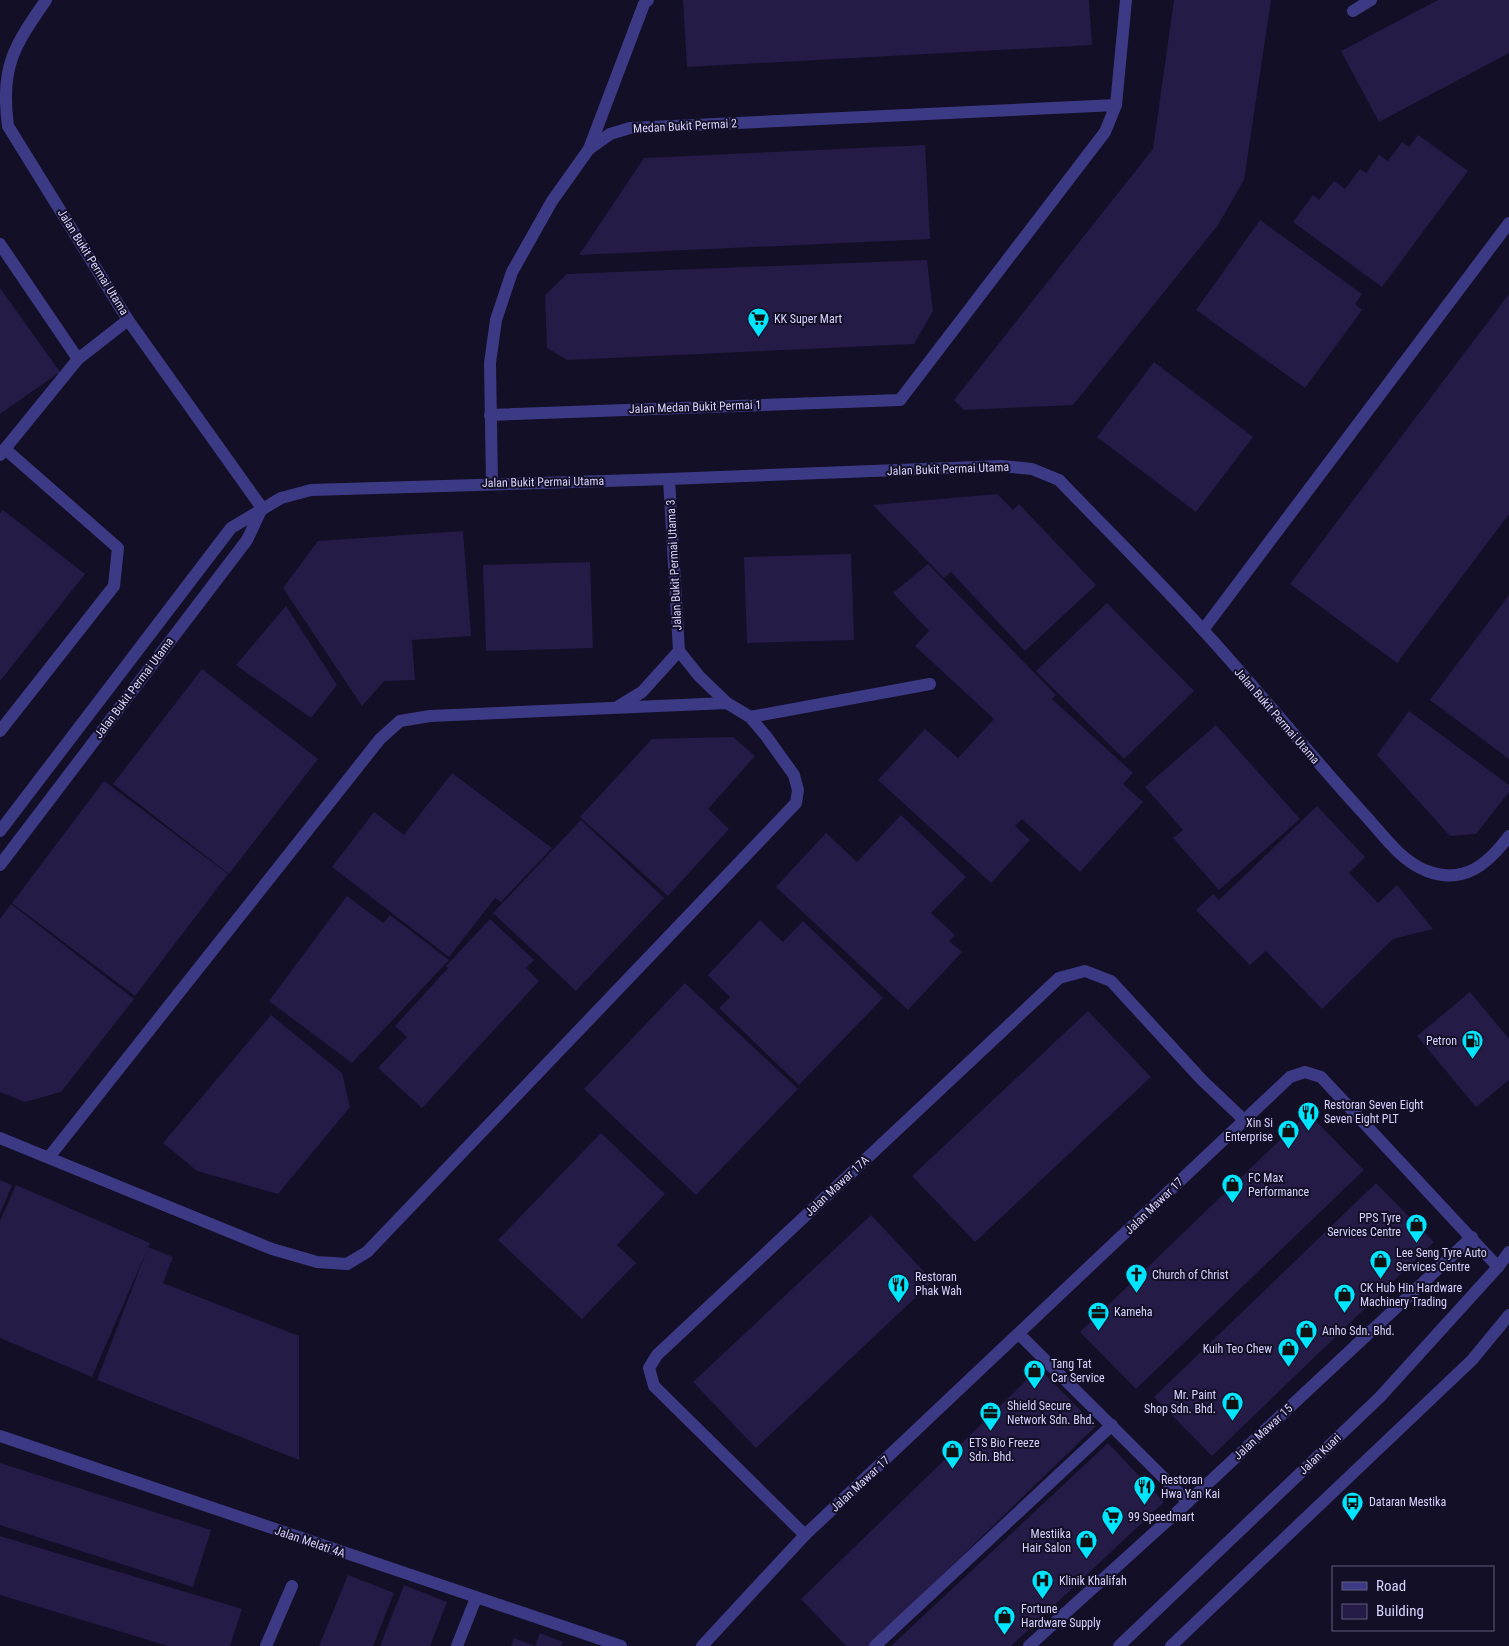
<svg xmlns="http://www.w3.org/2000/svg" width="1509" height="1646" font-family="'Roboto Condensed',sans-serif">
  <rect width="100%" height="100%" fill="#130f26"/>
  <g fill="#241b47">
    <polygon points="683,0 1089,0 1092,45 687,67"/>
    <polygon points="1174,0 1271,0 1244,180 1218,225 1073,405 964,410 954,400 1153,149"/>
    <polygon points="1438,0 1509,0 1509,53 1379,122 1341,51"/>
    <polygon points="1418,135 1468,171 1382,287 1293,222 1313,195 1319,200 1334,181 1345,189 1360,169 1366,173 1379,155 1388,161 1402,142 1409,147"/>
    <polygon points="925,145 930,239 579,255 644,158"/>
    <polygon points="1260,220 1362,294 1355,304 1362,310 1305,388 1196,310"/>
    <polygon points="927,260 933,311 914,344 567,360 547,348 545,295 567,274"/>
    <polygon points="0,288 60,372 0,414"/>
    <polygon points="1509,294 1509,514 1397,663 1290,584"/>
    <polygon points="1154,362 1253,437 1196,512 1097,437"/>
    <polygon points="997,494 1013,510 1019,504 1096,585 1025,651 951,572 944,578 873,505"/>
    <polygon points="3,510 85,574 0,681 0,514"/>
    <polygon points="463,531 471,636 412,640 415,680 384,681 362,706 283,588 318,541"/>
    <polygon points="851,554 854,640 747,643 744,557"/>
    <polygon points="590,562 593,648 486,651 483,565"/>
    <polygon points="928,564 1056,695 1052,699 1133,773 1123,784 1143,802 1080,872 1022,819 1015,826 1030,840 991,883 878,780 925,729 958,758 994,719 915,646 929,631 893,593"/>
    <polygon points="1509,595 1509,759 1430,700"/>
    <polygon points="1107,603 1194,691 1124,759 1036,671"/>
    <polygon points="286,606 337,685 311,718 236,665"/>
    <polygon points="202,669 318,759 229,874 113,784"/>
    <polygon points="1409,711 1509,785 1509,792 1476,834 1450,836 1377,755"/>
    <polygon points="1216,725 1300,819 1219,890 1173,838 1183,830 1145,787"/>
    <polygon points="733,737 755,756 708,809 729,829 668,896 580,817 652,739"/>
    <polygon points="452,773 552,848 501,902 495,898 449,957 332,867 374,812 404,835"/>
    <polygon points="104,781 228,874 135,996 12,903"/>
    <polygon points="1317,806 1365,857 1349,873 1378,903 1397,885 1433,929 1393,939 1322,1009 1266,951 1250,965 1196,910 1213,894 1219,900"/>
    <polygon points="901,815 966,877 931,913 955,935 949,941 962,952 908,1010 776,887 826,833 857,862"/>
    <polygon points="581,820 664,898 576,991 493,913"/>
    <polygon points="347,896 383,923 390,915 449,960 352,1063 269,1001"/>
    <polygon points="11,904 134,999 61,1092 25,1102 0,1092 0,919"/>
    <polygon points="490,919 534,960 526,968 539,981 422,1108 378,1068 407,1037 395,1026 448,968 446,966"/>
    <polygon points="760,920 783,942 803,921 883,998 799,1085 719,1008 730,997 708,975"/>
    <polygon points="685,983 798,1089 696,1195 584,1089"/>
    <polygon points="1470,992 1509,1039 1509,1080 1476,1107 1417,1036"/>
    <polygon points="1088,1011 1151,1077 975,1242 912,1176"/>
    <polygon points="271,1015 342,1073 350,1107 278,1194 197,1171 163,1143"/>
    <polygon points="1308,1113 1364,1170 1136,1389 1080,1332"/>
    <polygon points="601,1133 665,1194 617,1245 636,1263 582,1319 498,1240"/>
    <polygon points="0,1180 12,1185 0,1214"/>
    <polygon points="1376,1183 1434,1242 1212,1456 1154,1397"/>
    <polygon points="16,1185 150,1243 148,1247 173,1257 163,1283 299,1336 299,1460 97,1380 147,1250 92,1377 0,1338 0,1221"/>
    <polygon points="871,1215 933,1281 756,1448 693,1382"/>
    <polygon points="1039,1368 1096,1426 869,1646 846,1646 801,1599"/>
    <polygon points="1108,1443 1164,1502 1061,1599 1011,1646 891,1646"/>
    <polygon points="0,1463 211,1530 193,1587 0,1525"/>
    <polygon points="0,1536 242,1609 230,1646 168,1646 0,1595"/>
    <polygon points="348,1575 394,1593 381,1626 373,1646 319,1646"/>
    <polygon points="404,1585 447,1602 430,1646 380,1646"/>
    <polygon points="540,1633 563,1642 561,1646 511,1646 514,1638 535,1646"/>
  </g>
  <g fill="none" stroke-linecap="round" stroke-linejoin="round">
    <g stroke="#3d3a85" stroke-width="12">
      <path d="M 46,0 C 14,46 0,67 8,126 L 128,320 L 262,508"/>
      <polyline points="1353,11 1371,0"/>
      <polyline points="589,149 644,4 648,0"/>
      <polyline points="0,244 78,359"/>
      <polyline points="490,415 900,400 1105,132 1116,105 1126,0"/>
      <polyline points="0,455 78,359 128,320"/>
      <polyline points="669,479 679,651"/>
      <polyline points="492,483 490,363 496,320 512,272 552,201 589,149 610,134 630,128 1116,105"/>
      <polyline points="1203,630 1509,223"/>
      <polyline points="679,651 699,676 727,703"/>
      <polyline points="619,706 642,692 679,651"/>
      <polyline points="750,717 930,684"/>
      <polyline points="0,731 114,586 118,548 5,449"/>
      <polyline points="0,1138 272,1249 317,1262 347,1264 367,1252 796,803 798,790 794,775 766,736 750,717 727,703 430,716 400,721 380,739 49,1157"/>
      <polyline points="1019,1334 1188,1502"/>
      <polyline points="0,1436 621,1646"/>
      <polyline points="805,1535 654,1386 649,1368 657,1355 1059,978 1085,971 1111,981 1202,1080 1244,1120"/>
      <polyline points="266,1646 292,1586"/>
      <polyline points="457,1646 476,1598"/>
      <polyline points="702,1646 805,1535 1290,1077 1305,1072 1321,1077 1498,1267"/>
      <polyline points="875,1646 1112,1425"/>
      <polyline points="1029,1646 1188,1502 1472,1237"/>
    </g>
    <g stroke="#3d3a85" stroke-width="12">
      <path d="M 0,831 L 231,528 L 281,498 L 311,490 L 669,479 L 1002,466 L 1032,469 L 1059,480 C 1107,530 1157,579 1203,630 C 1258,690 1308,753 1363,813 C 1382,833 1400,861 1427,871 C 1464,885 1488,864 1509,836"/>
      <polyline points="0,865 247,540 262,508"/>
      <polyline points="1119,1646 1380,1397 1498,1267 1509,1252"/>
      <polyline points="1171,1646 1472,1360 1509,1315"/>
    </g>
  </g>
  <defs>
    <symbol id="supermarket-pin" viewBox="-11 -11 22 30"><path d="M0 17L-7.5 6A9.5 9.5 0 1 1 7.5 6Z" fill="#00e5ff" stroke="#130f26"/><path d="M-6-5.5h2.5l.6 2H6L4.5 2H-2.5L-4.4-4H-6ZM-1.5 3.2a1.3 1.3 0 1 0 .1 0ZM3 3.2a1.3 1.3 0 1 0 .1 0Z" fill="#111"/></symbol>
    <symbol id="fuel-pin" viewBox="-11 -11 22 30"><path d="M0 17L-7.5 6A9.5 9.5 0 1 1 7.5 6Z" fill="#00e5ff" stroke="#130f26"/><path d="M-5.5-6h7V0h2V4h1.3V-2.5L3-4.5l.8-.8L6-3V5H2.5V1h-1V6h-7ZM-4.2-4.7v3.2H.2V-4.7Z" fill="#111"/></symbol>
    <symbol id="restaurant-pin" viewBox="-11 -11 22 30"><path d="M0 17L-7.5 6A9.5 9.5 0 1 1 7.5 6Z" fill="#00e5ff" stroke="#130f26"/><path d="M-5-6h1v4h1v-4h1v4h1v-4h1v5L-1.5 .5V6h-2V.5L-5-1ZM5-6V6H3V1.5H1.5Q1.5-4 5-6Z" fill="#111"/></symbol>
    <symbol id="shop-pin" viewBox="-11 -11 22 30"><path d="M0 17L-7.5 6A9.5 9.5 0 1 1 7.5 6Z" fill="#00e5ff" stroke="#130f26"/><path d="M-5-2.5h2.3a2.7 3.5 0 0 1 5.4 0H5L5.5 6h-11ZM-1.5-2.5h3a1.5 2.3 0 0 0-3 0Z" fill="#111"/></symbol>
    <symbol id="church-pin" viewBox="-11 -11 22 30"><path d="M0 17L-7.5 6A9.5 9.5 0 1 1 7.5 6Z" fill="#00e5ff" stroke="#130f26"/><path d="M-1.2-6h2.4v3.5h3.3v2.4h-3.3V6h-2.4V-.1h-3.3v-2.4h3.3Z" fill="#111"/></symbol>
    <symbol id="office-pin" viewBox="-11 -11 22 30"><path d="M0 17L-7.5 6A9.5 9.5 0 1 1 7.5 6Z" fill="#00e5ff" stroke="#130f26"/><path d="M-6-3h4V-5.5h4V-3h4V5H-6ZM-1-4.5V-3h2v-1.5ZM-6 0V1H6V0Z" fill="#111"/></symbol>
    <symbol id="bus-pin" viewBox="-11 -11 22 30"><path d="M0 17L-7.5 6A9.5 9.5 0 1 1 7.5 6Z" fill="#00e5ff" stroke="#130f26"/><path d="M-5-6H5V4H4V6H2V4H-2V6H-4V4H-5ZM-3.5-4V0h7V-4ZM-3.5 1.2v1.5H-2V1.2ZM2 1.2v1.5H3.5V1.2Z" fill="#111"/></symbol>
    <symbol id="hospital-pin" viewBox="-11 -11 22 30"><path d="M0 17L-7.5 6A9.5 9.5 0 1 1 7.5 6Z" fill="#00e5ff" stroke="#130f26"/><path d="M-5-5h3v3.5h4V-5h3V5h-3V1.5h-4V5h-3Z" fill="#111"/></symbol>
  </defs>
  <g fill-rule="evenodd">
    <use href="#supermarket-pin" x="746" y="306" width="25" height="34"/>
    <use href="#fuel-pin" x="1460" y="1028" width="25" height="34"/>
    <use href="#restaurant-pin" x="1296" y="1100" width="25" height="34"/>
    <use href="#shop-pin" x="1276" y="1118" width="25" height="34"/>
    <use href="#shop-pin" x="1220" y="1172" width="25" height="34"/>
    <use href="#shop-pin" x="1404" y="1212" width="25" height="34"/>
    <use href="#shop-pin" x="1368" y="1248" width="25" height="34"/>
    <use href="#church-pin" x="1124" y="1262" width="25" height="34"/>
    <use href="#restaurant-pin" x="886" y="1272" width="25" height="34"/>
    <use href="#shop-pin" x="1332" y="1282" width="25" height="34"/>
    <use href="#office-pin" x="1086" y="1300" width="25" height="34"/>
    <use href="#shop-pin" x="1294" y="1318" width="25" height="34"/>
    <use href="#shop-pin" x="1276" y="1336" width="25" height="34"/>
    <use href="#shop-pin" x="1022" y="1358" width="25" height="34"/>
    <use href="#shop-pin" x="1220" y="1390" width="25" height="34"/>
    <use href="#office-pin" x="978" y="1400" width="25" height="34"/>
    <use href="#shop-pin" x="940" y="1438" width="25" height="34"/>
    <use href="#restaurant-pin" x="1132" y="1474" width="25" height="34"/>
    <use href="#bus-pin" x="1340" y="1490" width="25" height="34"/>
    <use href="#supermarket-pin" x="1100" y="1504" width="25" height="34"/>
    <use href="#shop-pin" x="1074" y="1528" width="25" height="34"/>
    <use href="#hospital-pin" x="1030" y="1568" width="25" height="34"/>
    <use href="#shop-pin" x="992" y="1604" width="25" height="34"/>
  </g>
  <g text-anchor="middle" dominant-baseline="central" stroke-width="4" stroke-linejoin="round" paint-order="stroke">
    <g font-size="12" fill="#d9d4ff" stroke="#130f26">
      <text transform="translate(685 126) rotate(-3)">Medan Bukit Permai 2</text>
      <text transform="translate(93 262) rotate(58)">Jalan Bukit Permai Utama</text>
      <text transform="translate(695 407) rotate(-2)">Jalan Medan Bukit Permai 1</text>
      <text transform="translate(948 469) rotate(-2)">Jalan Bukit Permai Utama</text>
      <text transform="translate(543 482) rotate(-1)">Jalan Bukit Permai Utama</text>
      <text transform="translate(674 565) rotate(-93)">Jalan Bukit Permai Utama 3</text>
      <text transform="translate(134 688) rotate(-53)">Jalan Bukit Permai Utama</text>
      <text transform="translate(1277 716) rotate(49)">Jalan Bukit Permai Utama</text>
      <text transform="translate(837 1186) rotate(-43)">Jalan Mawar 17A</text>
      <text transform="translate(1154 1206) rotate(-44)">Jalan Mawar 17</text>
      <text transform="translate(1263 1432) rotate(-43)">Jalan Mawar 15</text>
      <text transform="translate(1320 1454) rotate(-44)">Jalan Kuari</text>
      <text transform="translate(860 1484) rotate(-43)">Jalan Mawar 17</text>
      <text transform="translate(310 1542) rotate(19)">Jalan Melati 4A</text>
    </g>
    <g font-size="12" fill="#d9d4ff" stroke="#130f26" text-anchor="start">
      <text x="774" y="319">KK Super Mart</text>
      <text x="1457" y="1041" text-anchor="end">Petron</text>
      <text x="1324" y="1105">Restoran Seven Eight<tspan x="1324" dy="14">Seven Eight PLT</tspan></text>
      <text x="1273" y="1123" text-anchor="end">Xin Si<tspan x="1273" dy="14">Enterprise</tspan></text>
      <text x="1248" y="1178">FC Max<tspan x="1248" dy="14">Performance</tspan></text>
      <text x="1401" y="1218" text-anchor="end">PPS Tyre<tspan x="1401" dy="14">Services Centre</tspan></text>
      <text x="1396" y="1253">Lee Seng Tyre Auto<tspan x="1396" dy="14">Services Centre</tspan></text>
      <text x="1152" y="1275">Church of Christ</text>
      <text x="915" y="1277">Restoran<tspan x="915" dy="14">Phak Wah</tspan></text>
      <text x="1360" y="1288">CK Hub Hin Hardware<tspan x="1360" dy="14">Machinery Trading</tspan></text>
      <text x="1114" y="1312">Kameha</text>
      <text x="1322" y="1331">Anho Sdn. Bhd.</text>
      <text x="1272" y="1349" text-anchor="end">Kuih Teo Chew</text>
      <text x="1051" y="1364">Tang Tat<tspan x="1051" dy="14">Car Service</tspan></text>
      <text x="1216" y="1395" text-anchor="end">Mr. Paint<tspan x="1216" dy="14">Shop Sdn. Bhd.</tspan></text>
      <text x="1007" y="1406">Shield Secure<tspan x="1007" dy="14">Network Sdn. Bhd.</tspan></text>
      <text x="969" y="1443">ETS Bio Freeze<tspan x="969" dy="14">Sdn. Bhd.</tspan></text>
      <text x="1161" y="1480">Restoran<tspan x="1161" dy="14">Hwa Yan Kai</tspan></text>
      <text x="1369" y="1502">Dataran Mestika</text>
      <text x="1128" y="1517">99 Speedmart</text>
      <text x="1071" y="1534" text-anchor="end">Mestiika<tspan x="1071" dy="14">Hair Salon</tspan></text>
      <text x="1059" y="1581">Klinik Khalifah</text>
      <text x="1021" y="1609">Fortune<tspan x="1021" dy="14">Hardware Supply</tspan></text>
    </g>
  </g>
  <rect x="1332" y="1566" width="162" height="65" fill="#130f26" stroke="#625e7d"/>
  <rect x="1342" y="1582" width="25" height="8" fill="#3d3a85" stroke="#625e7d"/>
  <text x="1376" y="1591" font-size="15" fill="#d9d4ff">Road</text>
  <rect x="1342" y="1604" width="25" height="15" fill="#241b47" stroke="#625e7d"/>
  <text x="1376" y="1616" font-size="15" fill="#d9d4ff">Building</text>
</svg>
